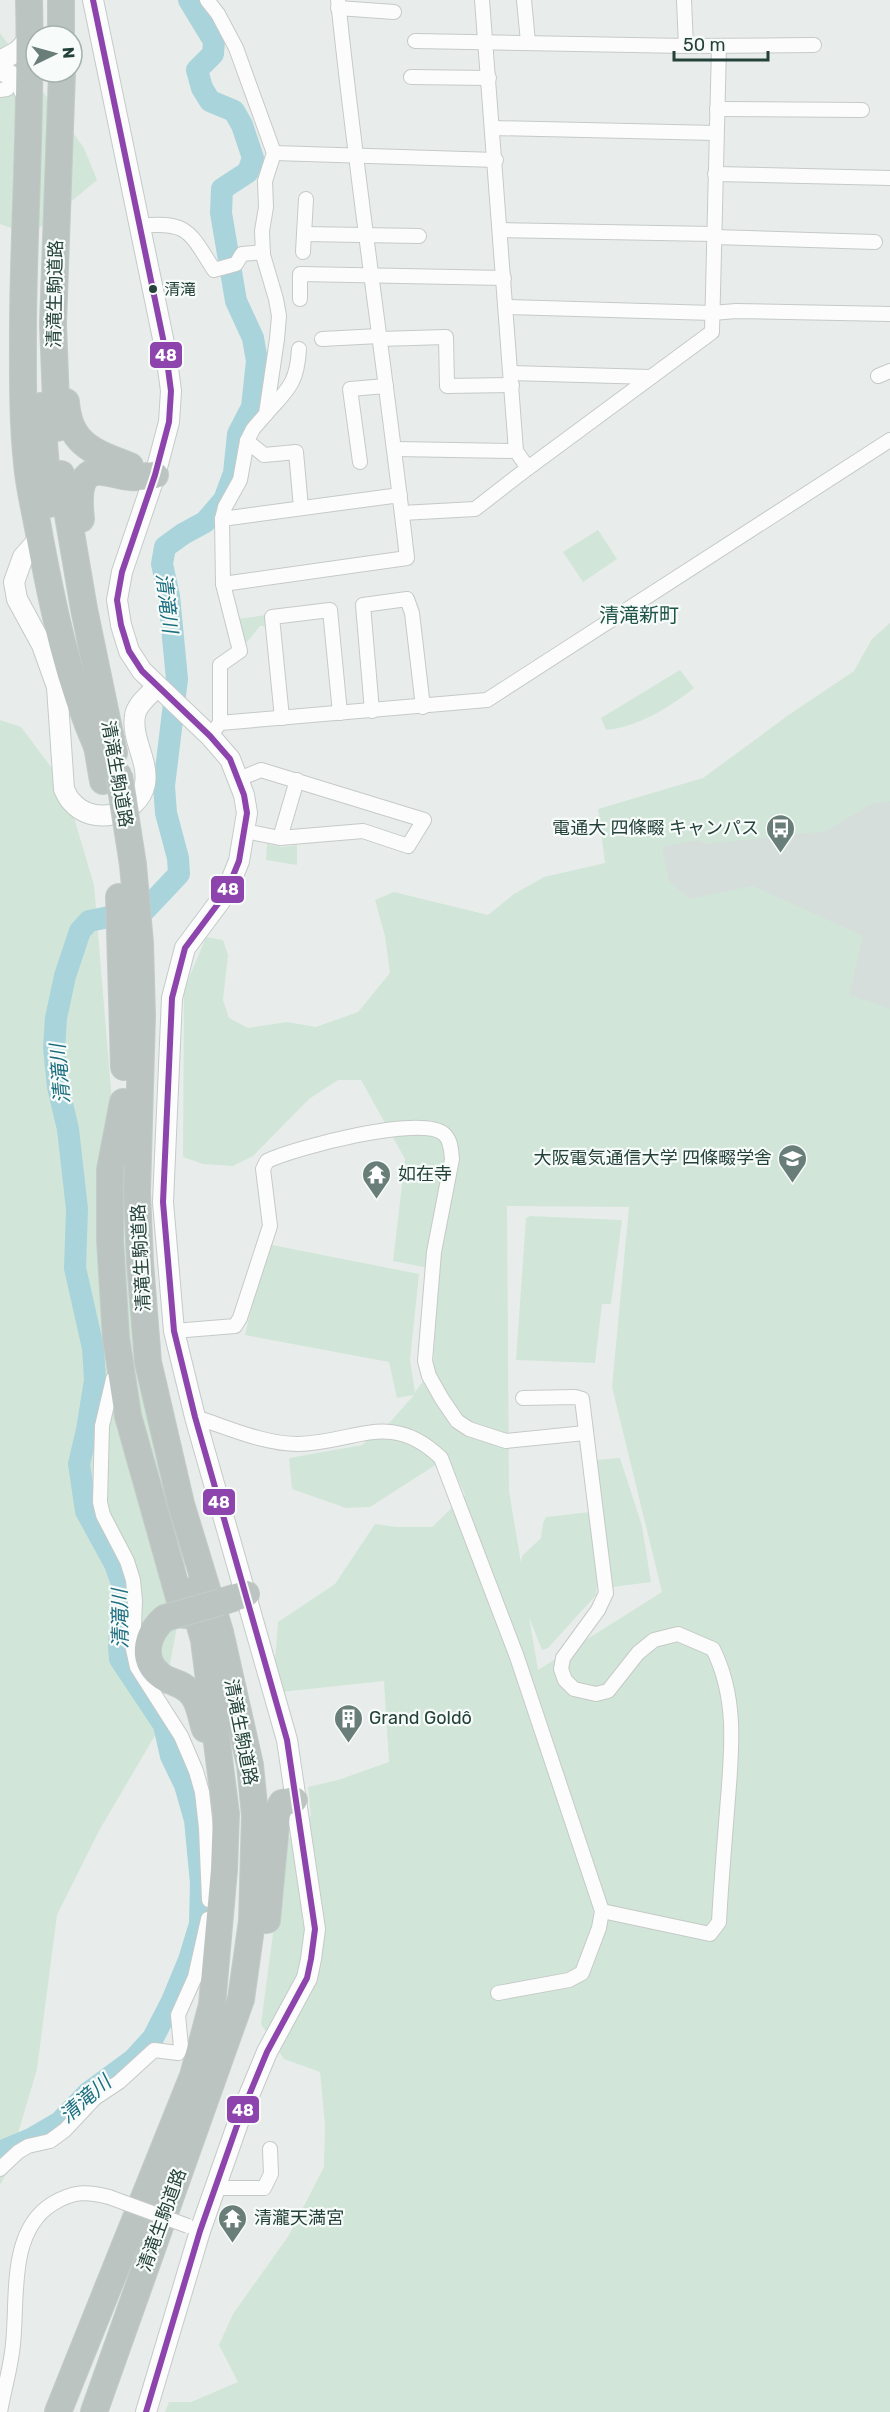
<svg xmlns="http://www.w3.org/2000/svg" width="890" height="2412" font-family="Rubik,'Noto Sans JP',sans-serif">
  <rect width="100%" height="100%" fill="#e8edeb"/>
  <polygon fill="#d6dedb" points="890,787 890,1334 653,898 651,849"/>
  <g fill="#d1e6d8" fill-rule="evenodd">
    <polygon points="0,33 84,148 97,180 31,235 0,224"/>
    <polygon points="598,530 617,559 583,582 563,552"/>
    <polygon points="266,615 267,626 260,626 247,642 242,643 237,619"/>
    <path d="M 890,623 L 890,801 L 871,804 L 826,831 L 706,844 L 699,840 L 662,847 L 669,882 L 690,899 L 753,886 L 863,936 L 849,995 L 890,1009 L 890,2412 L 165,2412 L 169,2402 L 191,2402 L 238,2382 L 219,2345 L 233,2314 L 289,2235 L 324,2167 L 325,2125 L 320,2072 L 284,2059 L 261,2024 L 285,1842 L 311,1816 L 308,1787 L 338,1780 L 389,1762 L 384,1681 L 281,1692 L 275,1662 L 278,1622 L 335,1584 L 375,1524 L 396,1527 L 432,1527 L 465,1495 L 448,1457 L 370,1507 L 346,1508 L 292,1489 L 289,1458 L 362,1445 L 391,1421 L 414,1395 L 397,1398 L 389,1362 L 245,1335 L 265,1250 L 272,1245 L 419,1274 L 410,1360 L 415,1392 L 433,1368 L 439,1270 L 393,1261 L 405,1159 L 361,1080 L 338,1080 L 309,1099 L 253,1156 L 233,1166 L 203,1164 L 183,1157 L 184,990 L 206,937 L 223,940 L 228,955 L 223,1000 L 229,1018 L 248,1028 L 287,1022 L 316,1027 L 358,1012 L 390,973 L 385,936 L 375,900 L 394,892 L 488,915 L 514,894 L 544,877 L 605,863 L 598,809 L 703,778 L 790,714 L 854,671 L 872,639 ZM 507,1206 L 629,1207 L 612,1387 L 662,1592 L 538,1670 L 529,1617 L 542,1650 L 548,1648 L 596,1595 L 597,1583 L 590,1512 L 546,1517 L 543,1523 L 541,1538 L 522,1556 L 521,1563 L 509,1491 Z"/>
    <path d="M 680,670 L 694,688 C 669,708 637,727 606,730 L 601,718 Z"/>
    <polygon points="0,720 21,727 64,784 94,885 112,1102 139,1307 167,1381 190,1527 176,1632 157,1732 100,1829 57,1915 37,2069 6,2174 0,2185"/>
    <polygon points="267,844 282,847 297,845 297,865 266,860"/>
    <polygon points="530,1216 622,1220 611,1304 602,1304 595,1363 516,1360 526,1218"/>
    <polygon points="620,1458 642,1526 651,1582 613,1587 595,1460"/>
  </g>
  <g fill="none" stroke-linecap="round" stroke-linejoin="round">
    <polyline stroke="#a9d4db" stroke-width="22" points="0,2152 31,2139 60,2122 89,2092 134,2059 153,2038 172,2001 189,1960 200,1924 201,1883 195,1820 185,1785 171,1756 164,1725 120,1659 119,1646 123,1587 115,1564 86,1511 79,1464 87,1430 95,1380 93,1348 75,1268 77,1209 68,1129 58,1087 54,1048 56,1018 65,976 80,931 89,921 145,910 179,874 178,858 166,813 164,786 177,679 169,596 162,564 165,547 183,534 205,522 224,500 234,473 238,434 252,407 257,361 253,338 236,301 221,213 222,189 248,172 253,158 242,125 234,111 210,101 202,88 197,70 213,54 214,41 189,0"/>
    <defs>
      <g id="street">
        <polyline points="207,0 218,14 236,48 274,153 265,181 266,207 262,231 263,255 276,299 279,316 277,339 266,414 253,429 247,441 240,480 225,507 222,519"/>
        <path d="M 338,0 C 357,186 386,372 407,558 L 223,584 L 222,519 L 400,495"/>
        <polyline points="524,0 528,42"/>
        <polyline points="684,0 686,46"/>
        <polyline points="338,8 394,12"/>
        <polyline points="415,41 686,46 814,45"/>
        <polyline points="411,77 489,78"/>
        <polyline points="0,90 7,89"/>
        <polyline points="717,109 862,110"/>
        <polyline points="493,128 716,133"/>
        <polyline points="274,153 496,160"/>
        <polyline points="715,174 890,178"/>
        <path d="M 139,226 C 188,221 189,231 214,270 L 236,264 L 242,254 L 263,252"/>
        <polyline points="500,230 713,234"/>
        <polyline points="304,234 419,236"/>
        <polyline points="714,237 875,242"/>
        <polyline points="303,252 306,199"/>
        <polyline points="300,299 300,274 504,278"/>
        <polyline points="507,307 713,313 736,311 890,314"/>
        <polyline points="322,339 379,336"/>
        <polyline points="379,339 446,337 447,386 512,385"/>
        <polyline points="511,373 651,377"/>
        <polyline points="878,376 890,371"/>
        <path d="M 266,414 C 288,389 297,384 299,349"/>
        <polyline points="247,441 264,455 296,452 301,508"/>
        <polyline points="395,449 516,451"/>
        <polyline points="360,462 350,389 386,386"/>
        <polyline points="528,468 712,332 719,46"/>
        <polyline points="402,513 475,509 528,468 516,451 482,0"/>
        <polyline points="372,711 363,605 407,599 412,613 423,707"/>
        <polyline points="282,718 272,617 330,610 340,713"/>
        <polyline points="220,723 220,665 240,651 223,584"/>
        <polyline points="210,736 220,723 487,700 890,440"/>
        <polyline points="239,779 261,770 424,820 408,846 363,831 280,838 245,831"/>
        <polyline points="280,838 297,780"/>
        <path d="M 174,1331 L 235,1326 L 240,1318 L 270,1226 L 263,1169 L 267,1161 C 294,1148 421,1114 444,1134 C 451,1140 451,1150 452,1159 L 434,1252 L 425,1361 L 429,1376 L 442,1399 L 457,1421 L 469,1429 L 506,1441 L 585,1433"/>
        <polyline points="121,1378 113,1379 102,1426 100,1502 103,1515 127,1561 133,1580 135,1601 133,1649 137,1667 181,1736 196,1771 202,1792 206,1828 209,1900"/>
        <path d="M 523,1398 L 575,1397 L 582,1399 L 606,1593 L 598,1610 L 563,1658 L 561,1669 L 565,1680 L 574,1689 L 596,1694 L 608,1691 L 638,1653 L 654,1640 L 678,1634 L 713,1649 C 739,1701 731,1756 727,1811 C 724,1848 721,1885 719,1922 L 710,1934 L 602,1911"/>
        <path d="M 195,1417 C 227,1427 263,1444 298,1444 C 355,1443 390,1409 441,1458 L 517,1657 L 602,1911 L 599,1928 L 582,1973 L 569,1980 L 498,1993"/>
        <polyline points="0,2169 18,2152 28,2146 50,2141 65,2130 95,2098 119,2082 154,2050 178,2053 181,2047 178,2015 195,1977 208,1919"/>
        <polyline points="216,2188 264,2188 271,2174 270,2149"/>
        <path d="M 0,2412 C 4,2389 11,2367 13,2344 C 18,2298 8,2232 52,2204 C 73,2191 87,2191 109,2197"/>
      </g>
      <g id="secondary">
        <polyline points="93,0 166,353 171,391 169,422 155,475 122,572 117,600 121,625 129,651 142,671 210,736 230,759 244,795 247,813 239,861 226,893 185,948 172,998 163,1202 174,1331 195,1417 287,1740 315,1929 311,1959 307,1978 267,2052 240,2117 200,2231 146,2412"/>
        <polyline points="0,61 18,51 30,38"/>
        <polyline points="0,69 19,81 28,98"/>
        <path d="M 40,538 L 23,557 L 14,582 L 17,599 L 42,645 L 57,687 L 64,789 C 66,793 68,798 71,801 C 92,827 138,816 145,784 C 149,761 131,739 135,716 C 136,705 149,695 157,687"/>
      </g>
      <g id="highway">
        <path d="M 29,0 C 32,108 24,215 23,322 C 23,369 22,417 27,463 C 29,489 36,514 40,539 C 54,613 68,680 98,749"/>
        <polyline points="61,0 61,36"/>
        <path d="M 66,402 C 69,445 94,452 130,466"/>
        <polyline points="41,406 49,504"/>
        <polyline points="57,428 53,324 62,72"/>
        <polyline points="61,474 84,609 114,753"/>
        <path d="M 81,519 C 79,501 76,469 103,472 C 113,473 122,477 131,477 C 139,478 147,476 155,475"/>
        <polyline points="95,734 103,781"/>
        <polyline points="119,897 124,1067"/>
        <polyline points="123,1102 110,1170 110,1240 116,1338 128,1416 184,1615"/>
        <polyline points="221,1602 246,1594"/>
        <path d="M 165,1618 C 148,1632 139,1659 160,1675 C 171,1684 181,1681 192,1694 C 200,1703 201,1718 205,1729"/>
        <polyline points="267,1920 277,1813 282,1803 294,1800"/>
        <polyline points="58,2412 193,2076 212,2005 224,1870 226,1814 204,1640 190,1591"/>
        <polyline points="94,2412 241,1999 252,1921 255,1815 250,1765 220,1632 181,1504 148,1362 140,1262 137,1192 142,1016 140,943 133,865"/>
      </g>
    </defs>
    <use href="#street" stroke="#c5cac8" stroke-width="16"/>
    <use href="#secondary" stroke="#c3cbc8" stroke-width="22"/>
    <use href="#highway" stroke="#c3ccc9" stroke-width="28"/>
    <use href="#street" stroke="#fcfcfc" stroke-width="14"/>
    <use href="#secondary" stroke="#fcfcfc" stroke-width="20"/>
    <use href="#highway" stroke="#bcc4c2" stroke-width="26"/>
    <defs>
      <polyline id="street-bridge" points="109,2197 188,2226"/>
      <g id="highway-bridge">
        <polyline points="119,775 133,865"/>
        <polyline points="165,1618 221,1602"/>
      </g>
    </defs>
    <use href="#street-bridge" stroke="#c5cac8" stroke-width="16" stroke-linecap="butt"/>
    <use href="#highway-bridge" stroke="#c3ccc9" stroke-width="28" stroke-linecap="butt"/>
    <use href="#street-bridge" stroke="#fcfcfc" stroke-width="14"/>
    <use href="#highway-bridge" stroke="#bcc4c2" stroke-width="26"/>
    <defs>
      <polyline id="bus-1" points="93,0 166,353 171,391 169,422 155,475 122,572 117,600 121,625 129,651 142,671 210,736 230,759 244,795 247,813 239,861 226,893 185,948 172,998 163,1202 174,1331 195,1417 287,1740 315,1929 311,1959 307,1978 267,2052 240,2117 200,2231 146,2412"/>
    </defs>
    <use href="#bus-1" stroke="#f7fbf9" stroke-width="10"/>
    <use href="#bus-1" stroke="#8e44ad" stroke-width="6"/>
  </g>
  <defs>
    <symbol id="bus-pin" viewBox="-11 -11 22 30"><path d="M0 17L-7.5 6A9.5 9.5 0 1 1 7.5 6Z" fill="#697e78" stroke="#f7fbf9"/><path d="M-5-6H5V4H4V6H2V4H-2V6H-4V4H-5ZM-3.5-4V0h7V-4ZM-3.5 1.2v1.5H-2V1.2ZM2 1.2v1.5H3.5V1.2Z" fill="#fff"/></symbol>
    <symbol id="university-pin" viewBox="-11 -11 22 30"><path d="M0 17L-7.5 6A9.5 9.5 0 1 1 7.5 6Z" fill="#697e78" stroke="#f7fbf9"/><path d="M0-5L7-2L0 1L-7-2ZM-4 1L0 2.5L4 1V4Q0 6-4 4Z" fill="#fff"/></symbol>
    <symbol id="temple-pin" viewBox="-11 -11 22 30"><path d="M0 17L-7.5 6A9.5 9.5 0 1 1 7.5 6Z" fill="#697e78" stroke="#f7fbf9"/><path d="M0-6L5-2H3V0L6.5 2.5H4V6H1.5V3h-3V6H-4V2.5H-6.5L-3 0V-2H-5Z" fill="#fff"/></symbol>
    <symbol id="building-pin" viewBox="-11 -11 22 30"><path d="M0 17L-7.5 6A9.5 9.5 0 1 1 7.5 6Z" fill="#697e78" stroke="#f7fbf9"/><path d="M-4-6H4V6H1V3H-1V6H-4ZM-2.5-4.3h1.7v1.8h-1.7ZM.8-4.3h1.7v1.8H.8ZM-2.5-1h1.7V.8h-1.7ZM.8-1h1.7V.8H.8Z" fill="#fff"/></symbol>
  </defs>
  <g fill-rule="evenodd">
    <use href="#bus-pin" x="764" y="812" width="33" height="45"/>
    <use href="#university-pin" x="776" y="1142" width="33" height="45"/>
    <use href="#temple-pin" x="360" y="1158" width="33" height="45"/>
    <use href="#building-pin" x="332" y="1702" width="33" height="45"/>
    <use href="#temple-pin" x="216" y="2202" width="33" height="45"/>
  </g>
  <circle fill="#24423a" stroke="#f7fbf9" stroke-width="2" cx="153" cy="289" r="5"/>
  <g text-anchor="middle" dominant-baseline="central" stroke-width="4.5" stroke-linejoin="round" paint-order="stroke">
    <g font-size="16" fill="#24423a" stroke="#f7fbf9" text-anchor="start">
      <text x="164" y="289">清滝</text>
    </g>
    <g font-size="18" fill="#24423a" stroke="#f7fbf9">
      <text transform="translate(55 294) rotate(-89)">清滝生駒道路</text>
      <text transform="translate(117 774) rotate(80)">清滝生駒道路</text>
      <text transform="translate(141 1258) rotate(-93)">清滝生駒道路</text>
      <text transform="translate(241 1732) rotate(79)">清滝生駒道路</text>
      <text transform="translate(162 2220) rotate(-70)">清滝生駒道路</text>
    </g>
    <g font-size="18" fill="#24423a" stroke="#f7fbf9" text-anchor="start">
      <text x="759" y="828" text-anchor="end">電通大 四條畷 キャンパス</text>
      <text x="772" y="1158" text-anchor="end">大阪電気通信大学 四條畷学舎</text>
      <text x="398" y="1174">如在寺</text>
      <text x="369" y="1718">Grand Goldô</text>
      <text x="254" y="2218">清瀧天満宮</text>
    </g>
    <g font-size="20" font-style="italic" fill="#1c6f80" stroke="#f7fbf9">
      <text transform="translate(167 603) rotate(83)">清滝川</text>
      <text transform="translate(60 1074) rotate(-95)">清滝川</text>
      <text transform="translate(120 1619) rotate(-91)">清滝川</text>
      <text transform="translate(85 2099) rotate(-41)">清滝川</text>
    </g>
    <g font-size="20" fill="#1f5548" stroke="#f7fbf9">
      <text x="639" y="615">清滝新町</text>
    </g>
  </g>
  <g stroke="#f7fbf9" stroke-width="2">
    <rect x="149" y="341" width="34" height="28" rx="6" fill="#8e44ad"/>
    <rect x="210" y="875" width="35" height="29" rx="6" fill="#8e44ad"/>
    <rect x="202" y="1488" width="34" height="28" rx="6" fill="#8e44ad"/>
    <rect x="226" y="2095" width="34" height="29" rx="6" fill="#8e44ad"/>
  </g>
  <g font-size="16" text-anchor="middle" font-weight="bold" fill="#fff">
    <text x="166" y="361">48</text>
    <text x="228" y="895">48</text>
    <text x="219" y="1508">48</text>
    <text x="243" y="2116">48</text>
  </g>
  <g transform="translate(54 54) rotate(85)"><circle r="28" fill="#f7fbf9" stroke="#a3b1ad" stroke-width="1.5"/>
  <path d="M0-4.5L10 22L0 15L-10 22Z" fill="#697e78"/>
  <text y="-9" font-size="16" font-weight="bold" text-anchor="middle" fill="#24423a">N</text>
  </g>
  <path d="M674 51v9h94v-9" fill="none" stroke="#24423a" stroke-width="3"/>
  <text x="683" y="51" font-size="18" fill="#24423a" stroke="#f7fbf9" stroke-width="4.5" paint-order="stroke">50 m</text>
</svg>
